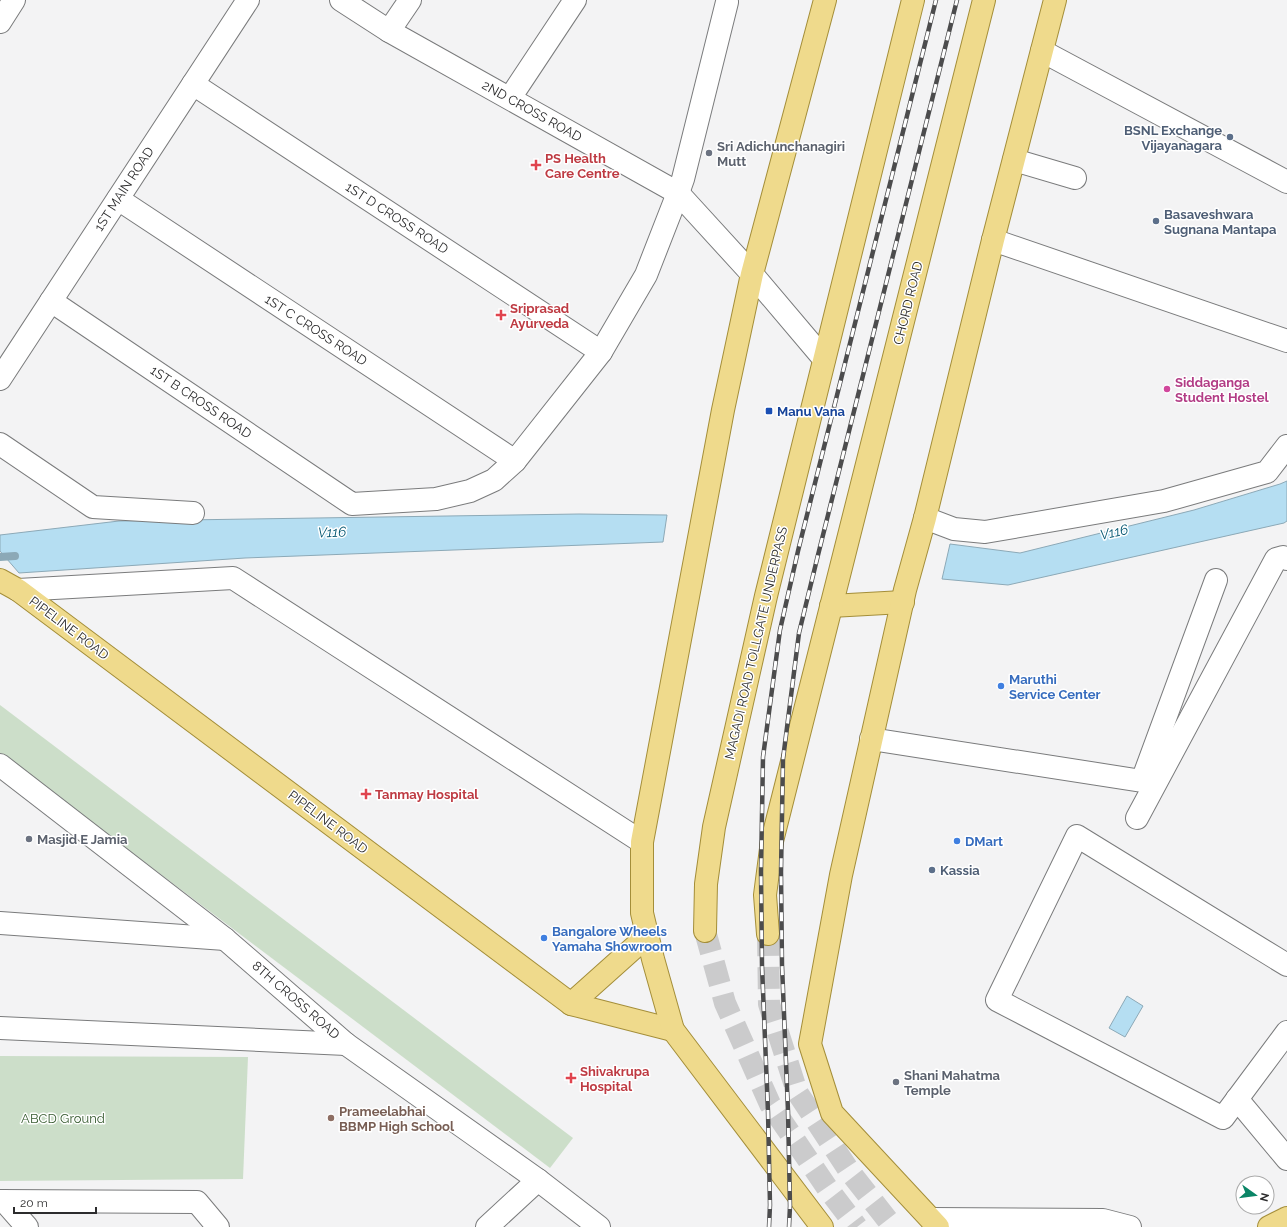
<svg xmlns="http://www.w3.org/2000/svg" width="1287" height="1227" font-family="Raleway,sans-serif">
  <rect width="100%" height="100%" fill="#f3f3f4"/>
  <g fill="#ccdec9">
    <polygon points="0,705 573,1138 550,1168 0,753"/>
    <polygon points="0,1056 248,1057 243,1179 0,1181"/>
  </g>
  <g fill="#b5def2" stroke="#8ca9b7">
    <polygon points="1287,481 1287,521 1284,523 1008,585 942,579 950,544 1020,553 1194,510 1280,484"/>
    <polygon points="579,514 667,515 663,542 245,558 19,573 0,551 0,535 119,521"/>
    <polygon points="1127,996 1143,1006 1125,1037 1109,1028"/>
  </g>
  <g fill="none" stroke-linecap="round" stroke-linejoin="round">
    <polyline stroke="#8ca9b7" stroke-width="8" points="0,557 15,556"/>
    <g stroke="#cbcbcc" stroke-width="22" stroke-dasharray="22 11" stroke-linecap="butt">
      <polyline points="705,931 725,1003 770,1104 828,1189 857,1227"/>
      <polyline points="768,934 769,1004 797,1092 850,1172 893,1227"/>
    </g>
    <defs>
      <g id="minor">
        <polyline points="341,0 389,31 678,193 752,274 824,359"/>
        <polyline points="0,22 14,0"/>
        <polyline points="389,31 410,0"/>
        <polyline points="1042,51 1287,182"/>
        <polyline points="193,84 601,352"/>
        <polyline points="510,98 575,0"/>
        <polyline points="1014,160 1075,178"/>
        <polyline points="118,199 515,461"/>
        <polyline points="993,240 1287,341"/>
        <polyline points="51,301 352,504 436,499 470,491 494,480 515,461 601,352 646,275 678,193 683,179 727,2"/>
        <polyline points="0,379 248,0"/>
        <polyline points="0,444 93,507 193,513"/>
        <polyline points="925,518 954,529 985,532 1164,501 1267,472 1287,446"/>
        <polyline points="18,590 233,578 642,842"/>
        <polyline points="871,739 1142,781 1216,580"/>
        <polyline points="0,765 225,939 346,1044 538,1180 599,1227"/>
        <polyline points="1137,818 1276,559 1283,557 1287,559"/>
        <polyline points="0,923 225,939"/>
        <polyline points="1287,965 1077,836 997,1000 1223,1118 1287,1032"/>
        <polyline points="0,1028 346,1044"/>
        <polyline points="1237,1099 1287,1159"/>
        <polyline points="0,1201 197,1202 218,1227"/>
        <polyline points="4,1201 27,1227"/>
        <polyline points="931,1219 1103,1220 1130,1227"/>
        <polyline points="487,1227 538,1180"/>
      </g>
      <g id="major">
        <polyline points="0,580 18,590 571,1004 673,1030"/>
        <polyline points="831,606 903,602"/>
        <polyline points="705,931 706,884 714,827 766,596 913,0"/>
        <polyline points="768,934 765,895 772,841 984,0"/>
        <polyline points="571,1004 647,936"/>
        <polyline points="822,1227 673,1030 653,959 642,913 642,842 723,410 752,274 825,0"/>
        <polyline points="938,1227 832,1113 810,1044 841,875 905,590 925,518 993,240 1055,0"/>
        <polyline points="1269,1227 1287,1218"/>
      </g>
    </defs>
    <use href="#minor" stroke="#7a7b7c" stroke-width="24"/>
    <use href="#major" stroke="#a48e39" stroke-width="24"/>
    <use href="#minor" stroke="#fff" stroke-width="22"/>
    <use href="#major" stroke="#efda8c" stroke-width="22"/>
    <defs>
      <g id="rail">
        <polyline points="769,1227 770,1205 768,1112 762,966 761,872 763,757 780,630 798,551 936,0"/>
        <polyline points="789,1227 790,1206 788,1111 782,965 781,872 783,759 799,633 818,555 957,0"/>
      </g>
    </defs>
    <use href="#rail" stroke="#4c4c4d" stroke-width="4.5"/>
    <use href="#rail" stroke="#fff" stroke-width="3" stroke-dasharray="9" stroke-linecap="butt"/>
  </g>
  <g fill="#5c6f8a" stroke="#fff" stroke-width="1.5">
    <circle cx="1230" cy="137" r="4"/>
    <circle cx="1156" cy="221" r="4"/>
    <circle cx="932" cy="870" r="4"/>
  </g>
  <g fill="#6b7280" stroke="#fff" stroke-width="1.5">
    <circle cx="709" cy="153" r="4"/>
    <circle cx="29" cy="839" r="4"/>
    <circle cx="896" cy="1082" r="4"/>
  </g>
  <g fill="#e0444e" stroke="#fff" stroke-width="1.5">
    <path d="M534 159h4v4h4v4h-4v4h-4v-4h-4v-4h4z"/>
    <path d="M499 309h4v4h4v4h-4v4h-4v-4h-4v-4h4z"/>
    <path d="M364 788h4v4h4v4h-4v4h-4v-4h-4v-4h4z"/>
    <path d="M569 1072h4v4h4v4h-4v4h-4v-4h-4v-4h4z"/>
  </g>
  <circle fill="#d1479c" stroke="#fff" stroke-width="1.5" cx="1167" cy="389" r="4"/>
  <rect fill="#1a4fb4" stroke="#fff" stroke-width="1.5" x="765" y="407" width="8" height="8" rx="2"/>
  <g fill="#3f7fe0" stroke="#fff" stroke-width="1.5">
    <circle cx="1001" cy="686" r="4"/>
    <circle cx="957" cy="841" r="4"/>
    <circle cx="544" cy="938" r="4"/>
  </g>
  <circle fill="#8d6e63" stroke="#fff" stroke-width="1.5" cx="331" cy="1118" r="4"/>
  <g text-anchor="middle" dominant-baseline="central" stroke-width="3" stroke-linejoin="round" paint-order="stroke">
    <g font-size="13" fill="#2c2c2d" stroke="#fff">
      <text transform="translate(532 111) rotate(29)">2ND CROSS ROAD</text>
      <text transform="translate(124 189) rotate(-57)">1ST MAIN ROAD</text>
      <text transform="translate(397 218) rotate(33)">1ST D CROSS ROAD</text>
      <text transform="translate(908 303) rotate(-76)">CHORD ROAD</text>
      <text transform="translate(316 330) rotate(33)">1ST C CROSS ROAD</text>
      <text transform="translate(201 402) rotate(34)">1ST B CROSS ROAD</text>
      <text transform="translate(69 628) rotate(37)">PIPELINE ROAD</text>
      <text transform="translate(756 643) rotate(-77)">MAGADI ROAD TOLLGATE UNDERPASS</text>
      <text transform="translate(328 822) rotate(37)">PIPELINE ROAD</text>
      <text transform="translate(296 1000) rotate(41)">8TH CROSS ROAD</text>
    </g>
    <g font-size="13" font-weight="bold" fill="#4e5e75" stroke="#fff" text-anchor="start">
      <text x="1222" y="130" text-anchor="end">BSNL Exchange<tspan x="1222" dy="15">Vijayanagara</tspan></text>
      <text x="1164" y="214">Basaveshwara<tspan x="1164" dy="15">Sugnana Mantapa</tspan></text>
      <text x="940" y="870">Kassia</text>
    </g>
    <g font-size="13" font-weight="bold" fill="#5b616d" stroke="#fff" text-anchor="start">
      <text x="717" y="146">Sri Adichunchanagiri<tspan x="717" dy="15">Mutt</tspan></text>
      <text x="37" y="839">Masjid E Jamia</text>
      <text x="904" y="1075">Shani Mahatma<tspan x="904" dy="15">Temple</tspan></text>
    </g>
    <g font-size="13" font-weight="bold" fill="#be3a42" stroke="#fff" text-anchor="start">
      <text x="545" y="158">PS Health<tspan x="545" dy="15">Care Centre</tspan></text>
      <text x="510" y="308">Sriprasad<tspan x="510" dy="15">Ayurveda</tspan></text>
      <text x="375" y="794">Tanmay Hospital</text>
      <text x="580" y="1071">Shivakrupa<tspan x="580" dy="15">Hospital</tspan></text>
    </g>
    <g font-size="13" font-weight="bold" fill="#b23c85" stroke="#fff" text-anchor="start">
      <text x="1175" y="382">Siddaganga<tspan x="1175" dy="15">Student Hostel</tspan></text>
    </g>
    <g font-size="13" font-weight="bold" fill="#164399" stroke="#fff" text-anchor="start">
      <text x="777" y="411">Manu Vana</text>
    </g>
    <g font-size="13" font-weight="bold" fill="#366cbe" stroke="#fff" text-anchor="start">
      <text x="1009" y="679">Maruthi<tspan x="1009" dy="15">Service Center</tspan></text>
      <text x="965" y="841">DMart</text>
      <text x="552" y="931">Bangalore Wheels<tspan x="552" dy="15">Yamaha Showroom</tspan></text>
    </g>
    <g font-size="13" font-weight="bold" fill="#785e54" stroke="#fff" text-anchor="start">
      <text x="339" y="1111">Prameelabhai<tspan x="339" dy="15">BBMP High School</tspan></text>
    </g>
    <g font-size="13" fill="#34592d" stroke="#fff">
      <text x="63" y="1118">ABCD Ground</text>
    </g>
    <g font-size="14" font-style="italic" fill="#045671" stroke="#fff">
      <text transform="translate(332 532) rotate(-2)">V116</text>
      <text transform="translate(1114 532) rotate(-13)">V116</text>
    </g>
  </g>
  <g transform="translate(1255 1195) rotate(104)"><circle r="19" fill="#ffffff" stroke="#ababab"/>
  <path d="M0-3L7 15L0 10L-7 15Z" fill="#0b8566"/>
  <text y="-6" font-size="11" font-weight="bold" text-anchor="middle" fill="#2c2c2d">N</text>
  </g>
  <path d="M14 1207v6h82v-6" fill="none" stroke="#2c2c2d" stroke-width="2"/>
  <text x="20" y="1207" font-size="12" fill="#2c2c2d" stroke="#ffffff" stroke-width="3" paint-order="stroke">20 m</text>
</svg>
